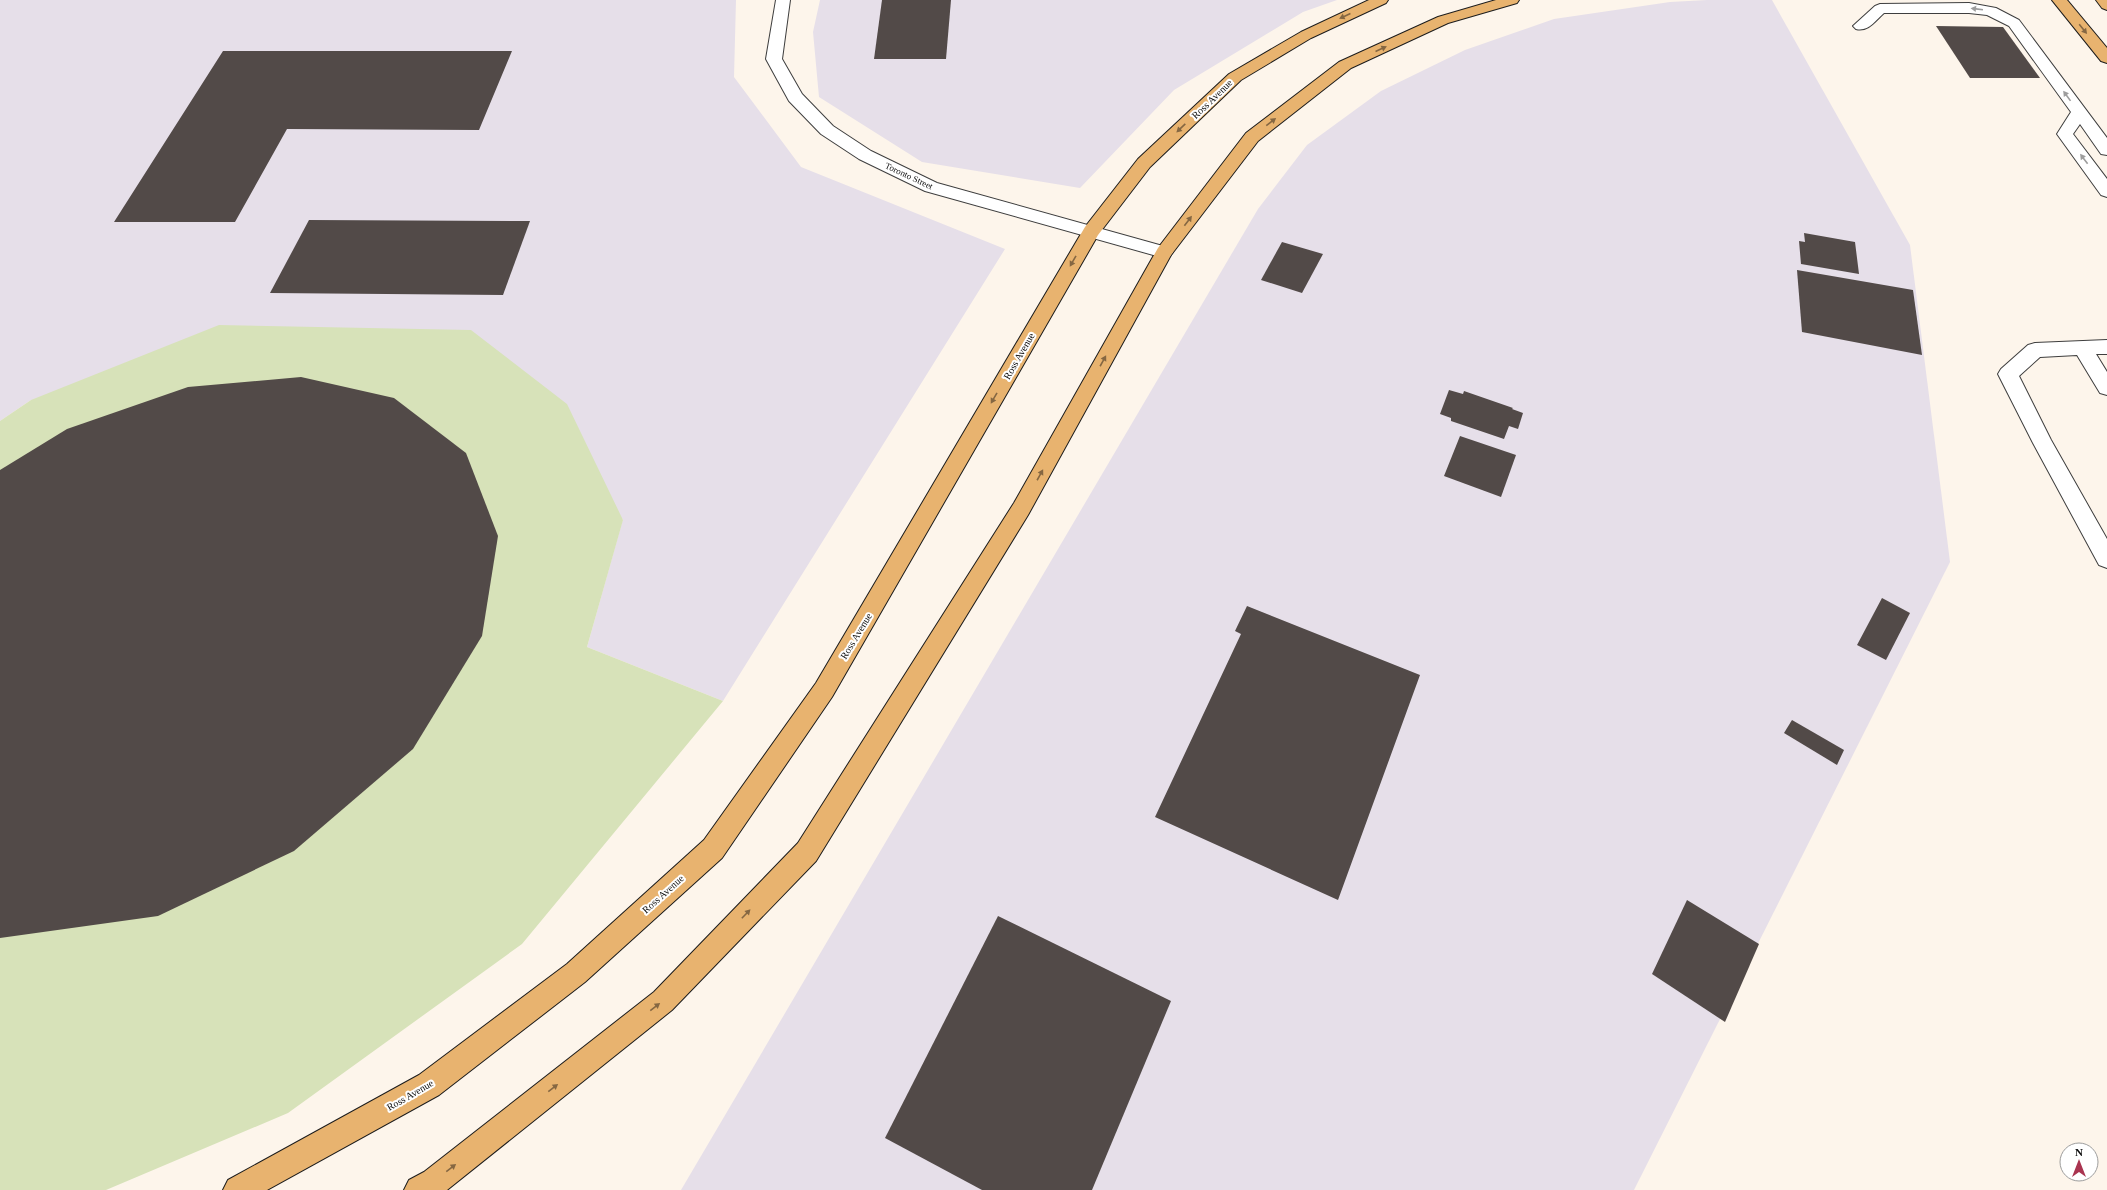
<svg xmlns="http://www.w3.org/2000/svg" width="2107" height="1190" font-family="'Times New Roman',serif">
  <rect width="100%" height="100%" fill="#fdf5eb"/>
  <g fill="#e6dfe9">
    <polygon points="0,0 736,0 734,77 801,167 1005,249 723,701 587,647 623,519 31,400 0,421"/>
    <polygon points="820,0 1337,0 1303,12 1174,90 1080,188 922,162 819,97 813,32"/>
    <polygon points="1707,0 1772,0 1910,245 1950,562 1634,1190 681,1190 1258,209 1307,145 1381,91 1465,50 1554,19 1670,2"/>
  </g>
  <polygon fill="#d7e2b9" points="219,325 471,330 567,404 623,520 587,647 723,701 522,944 288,1113 106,1190 0,1190 0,421 31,400"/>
  <g fill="#524a48">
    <polygon points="882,0 951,0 946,59 874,59"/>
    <polygon points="1936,26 2003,27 2040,78 1970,78"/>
    <polygon points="223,51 512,51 479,130 287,129 235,222 114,222"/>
    <polygon points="309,220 530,221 503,295 270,293"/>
    <polygon points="1804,233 1855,242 1859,274 1801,264 1799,241 1805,242"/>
    <polygon points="1282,242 1323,254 1302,293 1261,280"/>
    <polygon points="1797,270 1913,290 1922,355 1802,332"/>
    <polygon points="301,377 394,398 466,453 498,536 482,636 413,749 294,851 158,916 0,938 0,470 67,429 188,387"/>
    <polygon points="1449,390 1463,394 1464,391 1513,408 1512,409 1523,413 1518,429 1509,426 1504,439 1451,421 1451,418 1440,414"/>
    <polygon points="1460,436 1516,455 1501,497 1444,476"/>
    <polygon points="1882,598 1910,613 1886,660 1857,645"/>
    <polygon points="1247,606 1420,675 1338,900 1155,817 1241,634 1235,631"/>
    <polygon points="1792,720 1844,750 1837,765 1784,733"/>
    <polygon points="1687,900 1759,944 1725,1022 1652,974"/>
    <polygon points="998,916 1171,1001 1092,1190 982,1190 885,1138"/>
  </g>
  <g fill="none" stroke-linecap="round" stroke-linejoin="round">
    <defs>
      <g id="minor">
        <polygon points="776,0 790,0 782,59 802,94 833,126 871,151 937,183 1170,248 1173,252 1170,256 1164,258 925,191 859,159 821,134 789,101 766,59"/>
        <path d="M 1969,3 L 1996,8 L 2019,20 L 2107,138 L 2107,155 L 2101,154 L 2080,124 L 2073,134 L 2107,179 L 2107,197 L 2101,195 L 2057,134 L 2071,112 L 2009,26 L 1987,15 L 1969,13 L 1884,13 C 1875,21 1868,32 1856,29 L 1853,26 L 1875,6 L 1880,4 Z"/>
        <polygon points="2107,340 2107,354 2096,354 2107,372 2107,395 2100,393 2077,355 2040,357 2019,376 2051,440 2107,539 2107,568 2099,565 2033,443 1998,374 2001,369 2028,345 2035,343"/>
      </g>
      <g id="major">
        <polygon points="1369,0 1388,0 1386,3 1311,38 1241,80 1150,167 1098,235 832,697 722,858 585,982 439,1095 267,1190 223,1190 228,1180 419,1075 567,964 704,840 816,683 1085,227 1138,159 1229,74 1301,32"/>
        <polygon points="1496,0 1519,0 1517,3 1448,23 1351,68 1258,141 1171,255 1028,515 816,861 672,1010 447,1190 404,1190 409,1180 424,1172 654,992 798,843 1014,503 1158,248 1246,133 1339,62 1438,17"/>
        <polygon points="2052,0 2067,0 2107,48 2107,63 2101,61"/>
        <polygon points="2096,0 2107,0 2107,10 2102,8"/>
      </g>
    </defs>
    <use href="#minor" stroke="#3e3e3e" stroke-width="2"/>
    <use href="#major" stroke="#1c1c1c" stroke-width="2"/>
    <use href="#minor" fill="#fff" fill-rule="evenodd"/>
    <use href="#major" fill="#e8b36f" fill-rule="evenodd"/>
  </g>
  <defs><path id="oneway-solid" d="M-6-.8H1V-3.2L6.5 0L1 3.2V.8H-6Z"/></defs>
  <g fill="#9d9d9d">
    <use href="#oneway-solid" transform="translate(1977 9) rotate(-173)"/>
    <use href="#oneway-solid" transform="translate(2067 96) rotate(-126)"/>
    <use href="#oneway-solid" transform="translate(2084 159) rotate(-127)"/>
  </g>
  <g fill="#856742">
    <use href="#oneway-solid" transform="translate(1345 16) rotate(155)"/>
    <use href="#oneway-solid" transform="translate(2083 29) rotate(51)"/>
    <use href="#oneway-solid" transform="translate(1381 49) rotate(-24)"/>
    <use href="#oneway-solid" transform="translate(1271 122) rotate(-38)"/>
    <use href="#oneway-solid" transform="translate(1181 128) rotate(136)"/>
    <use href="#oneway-solid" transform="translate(1188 221) rotate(-53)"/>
    <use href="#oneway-solid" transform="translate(1073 261) rotate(120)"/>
    <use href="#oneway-solid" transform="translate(1103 361) rotate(-61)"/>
    <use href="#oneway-solid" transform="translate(994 398) rotate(120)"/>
    <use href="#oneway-solid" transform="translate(1040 475) rotate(-61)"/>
    <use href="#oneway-solid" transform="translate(746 914) rotate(-46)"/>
    <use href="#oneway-solid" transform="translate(655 1007) rotate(-38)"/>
    <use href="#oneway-solid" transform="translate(553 1088) rotate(-38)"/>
    <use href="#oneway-solid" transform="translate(451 1168) rotate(-38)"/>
  </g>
  <g text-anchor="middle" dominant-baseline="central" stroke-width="4" stroke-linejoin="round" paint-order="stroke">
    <g font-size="9" fill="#0b0b0b" stroke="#fff">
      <text transform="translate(909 176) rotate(25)">Toronto Street</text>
    </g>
    <g font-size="10" fill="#0b0b0b" stroke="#fff">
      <text transform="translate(1212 99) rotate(-44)">Ross Avenue</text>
      <text transform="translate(1019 356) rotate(-60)">Ross Avenue</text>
      <text transform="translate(856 636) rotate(-59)">Ross Avenue</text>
      <text transform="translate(663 894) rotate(-42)">Ross Avenue</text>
      <text transform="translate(410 1095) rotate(-30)">Ross Avenue</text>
    </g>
  </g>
  <g transform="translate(2079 1162)"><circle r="19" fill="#ffffff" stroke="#9d9d9d"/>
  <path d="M0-3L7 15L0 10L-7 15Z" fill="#a93450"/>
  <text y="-6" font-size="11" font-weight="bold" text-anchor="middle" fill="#0b0b0b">N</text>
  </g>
</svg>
